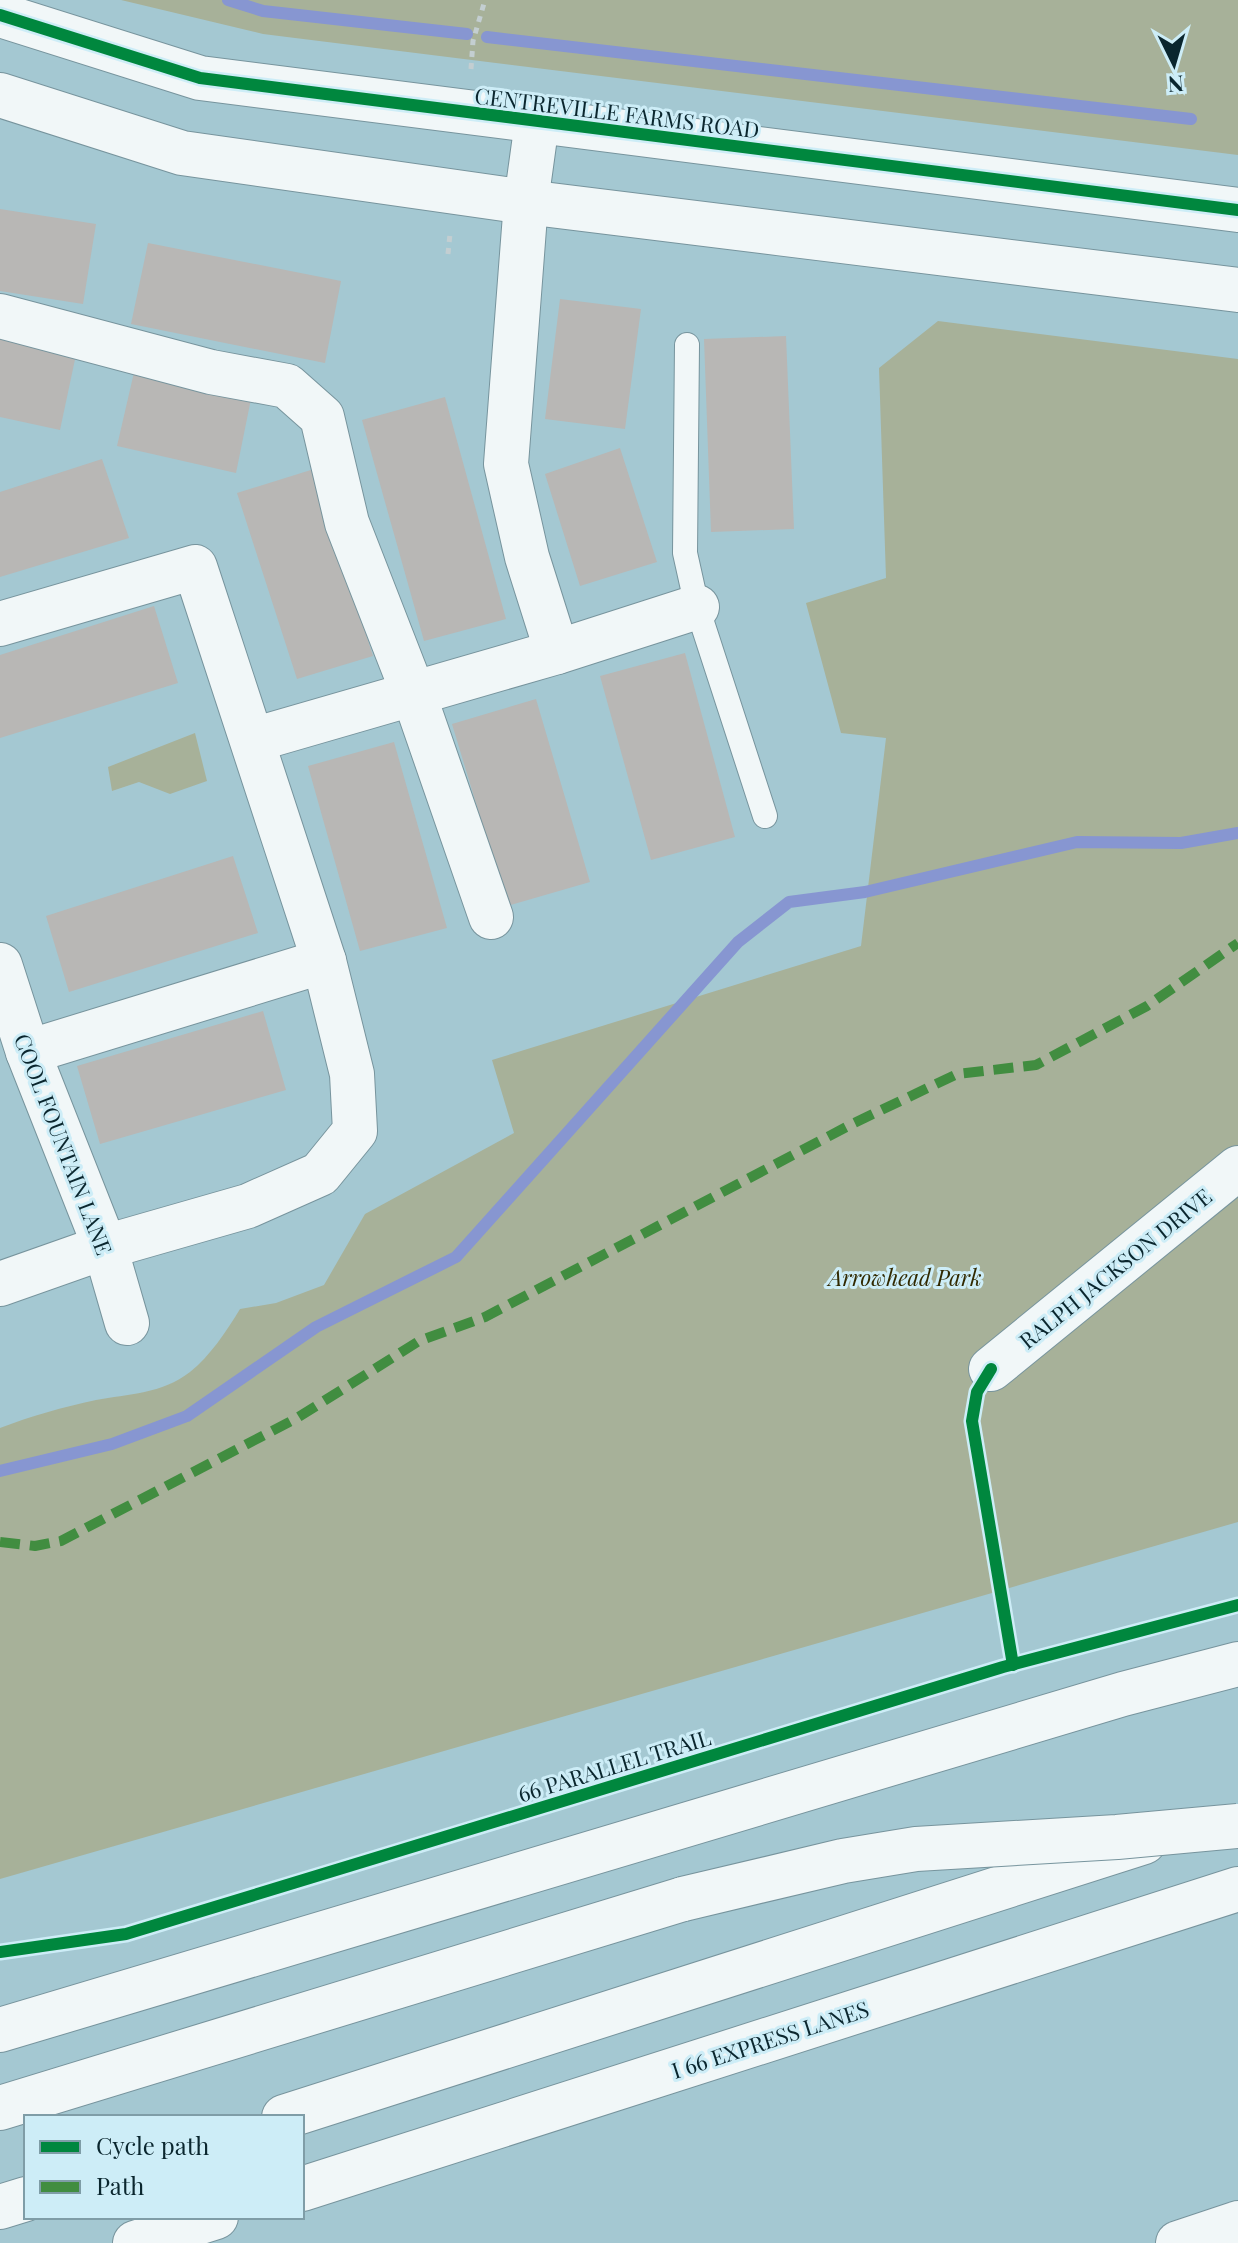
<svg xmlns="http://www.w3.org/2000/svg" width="1238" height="2243" font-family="'Playfair Display',serif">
  <rect width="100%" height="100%" fill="#a4c8d2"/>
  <g fill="#a7b199">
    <polygon points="121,0 1238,0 1238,155 263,34"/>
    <path d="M 938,321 L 1238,359 L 1238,1522 L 0,1879 L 0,1428 C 31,1416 63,1407 96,1400 C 128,1394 162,1394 190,1372 C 210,1356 226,1332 240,1309 L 276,1303 L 324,1285 L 365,1214 L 514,1133 L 492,1060 L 861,946 L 886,738 L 841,733 L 806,603 L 886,578 L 879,368 Z"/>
    <polygon points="195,733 207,781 170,794 139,782 112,791 108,767"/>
  </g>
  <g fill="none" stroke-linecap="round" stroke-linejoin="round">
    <g stroke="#8796d1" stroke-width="12">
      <polyline points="228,0 263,11 467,34"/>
      <polyline points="487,37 1191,119"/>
      <polyline points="0,1471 112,1444 187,1416 316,1327 456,1257 738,942 789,902 865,892 1077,842 1181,843 1238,833"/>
    </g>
  </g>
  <g fill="#b8b7b5">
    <polygon points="0,209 96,224 83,304 0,291"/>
    <polygon points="148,243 341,281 325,363 131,324"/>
    <polygon points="560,299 641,309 625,429 545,419"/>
    <polygon points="0,334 77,350 60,430 0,417"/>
    <polygon points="786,336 794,529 711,532 704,339"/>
    <polygon points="135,368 252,394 236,473 117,446"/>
    <polygon points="445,397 506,619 424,641 362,420"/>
    <polygon points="620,448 657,562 580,586 545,474"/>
    <polygon points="102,459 129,538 0,577 0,492"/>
    <polygon points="314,469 373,656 297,679 237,493"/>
    <polygon points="154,606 178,683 0,738 0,655"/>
    <polygon points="685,653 735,837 651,860 600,676"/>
    <polygon points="536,699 590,882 507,906 452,724"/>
    <polygon points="394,742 447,928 360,951 308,766"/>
    <polygon points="233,856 258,933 69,992 46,916"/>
    <polygon points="263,1011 286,1090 100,1144 77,1066"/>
  </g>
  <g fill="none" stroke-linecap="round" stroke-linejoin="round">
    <defs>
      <polyline id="lane" points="687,345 685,553 697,607 765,816"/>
      <g id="street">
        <polyline points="537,122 526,202 506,464 527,557 557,652"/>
        <polyline points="0,316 211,372 287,386 322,417 347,523 414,695 491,917"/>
        <polyline points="0,624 195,567 324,961 352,1074 355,1131 320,1174 248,1206 105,1247 0,1284"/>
        <polyline points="253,740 557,652 697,607"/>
        <polyline points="0,965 28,1052 105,1247 127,1323"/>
        <polyline points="28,1052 324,961"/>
        <polyline points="991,1369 1238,1168"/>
      </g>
      <g id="secondary">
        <polyline points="0,15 200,78 1238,210"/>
        <polyline points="0,95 182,153 526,202 1238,290"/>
      </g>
      <g id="highway">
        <polyline points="0,2030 1123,1694 1238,1664"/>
        <polyline points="0,2108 683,1899"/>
        <polyline points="284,2117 1144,1842"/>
        <polyline points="302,2189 1238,1889"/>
        <polyline points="0,2207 26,2199"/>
        <polyline points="135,2243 216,2217"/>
        <polyline points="1178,2243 1238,2223"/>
      </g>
    </defs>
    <use href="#lane" stroke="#77949d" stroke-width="26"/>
    <use href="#street" stroke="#77949d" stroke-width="46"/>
    <use href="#secondary" stroke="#77949d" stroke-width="46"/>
    <use href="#highway" stroke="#77949d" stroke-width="46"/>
    <g stroke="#c3ced1" stroke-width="5" stroke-dasharray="6 6" stroke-linecap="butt">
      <polyline points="471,69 473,41 485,0"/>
      <polyline points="448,254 450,234"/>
    </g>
    <use href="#lane" stroke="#f1f7f8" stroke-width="24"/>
    <use href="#street" stroke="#f1f7f8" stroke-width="44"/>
    <use href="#secondary" stroke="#f1f7f8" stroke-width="44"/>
    <use href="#highway" stroke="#f1f7f8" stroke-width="44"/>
    <defs>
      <polyline id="highway-bridge" points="683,1899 843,1861 916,1849 1117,1837 1238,1826"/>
    </defs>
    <use href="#highway-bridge" stroke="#77949d" stroke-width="46" stroke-linecap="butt"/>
    <use href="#highway-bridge" stroke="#f1f7f8" stroke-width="44"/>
    <polyline stroke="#418d40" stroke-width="10" stroke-dasharray="20 10" stroke-linecap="butt" points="0,1542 35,1546 61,1541 297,1418 419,1341 485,1317 852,1124 957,1074 1036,1065 1147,1006 1238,943"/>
    <defs>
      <g id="cycleway">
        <polyline points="0,15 200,78 1238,210"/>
        <polyline points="991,1369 977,1392 972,1421 1013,1665"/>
        <polyline points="0,1952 126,1934 1003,1667 1238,1605"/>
      </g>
    </defs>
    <use href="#cycleway" stroke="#cdedf7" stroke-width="17"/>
    <use href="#cycleway" stroke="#00873e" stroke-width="12"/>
  </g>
  <g text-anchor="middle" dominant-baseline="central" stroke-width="6" stroke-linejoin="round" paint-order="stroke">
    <g font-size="22" fill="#0a262e" stroke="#cdedf7">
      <text transform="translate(617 112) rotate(7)">CENTREVILLE FARMS ROAD</text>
      <text transform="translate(64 1144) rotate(69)">COOL FOUNTAIN LANE</text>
      <text transform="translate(1115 1268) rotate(-39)">RALPH JACKSON DRIVE</text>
      <text transform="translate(614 1765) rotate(-17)">66 PARALLEL TRAIL</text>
      <text transform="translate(770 2039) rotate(-18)">I 66 EXPRESS LANES</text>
    </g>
    <g font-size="22" font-style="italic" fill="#312900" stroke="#cdedf7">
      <text x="905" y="1277">Arrowhead Park</text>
    </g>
  </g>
  <rect x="24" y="2115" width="280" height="104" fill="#cdedf7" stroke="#7f9da7" stroke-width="2"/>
  <rect x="40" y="2141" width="40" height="12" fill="#00873e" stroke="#7f9da7" stroke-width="2"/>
  <text x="96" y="2155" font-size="24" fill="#0a262e">Cycle path</text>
  <rect x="40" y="2181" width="40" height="12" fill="#418d40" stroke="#7f9da7" stroke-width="2"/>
  <text x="96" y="2195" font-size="24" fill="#0a262e">Path</text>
  <g transform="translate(1174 64) rotate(175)" stroke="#cdedf7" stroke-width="6" paint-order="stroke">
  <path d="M0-6L14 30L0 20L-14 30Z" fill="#0a262e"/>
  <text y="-12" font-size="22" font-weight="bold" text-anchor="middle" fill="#0a262e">N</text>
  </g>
</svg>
